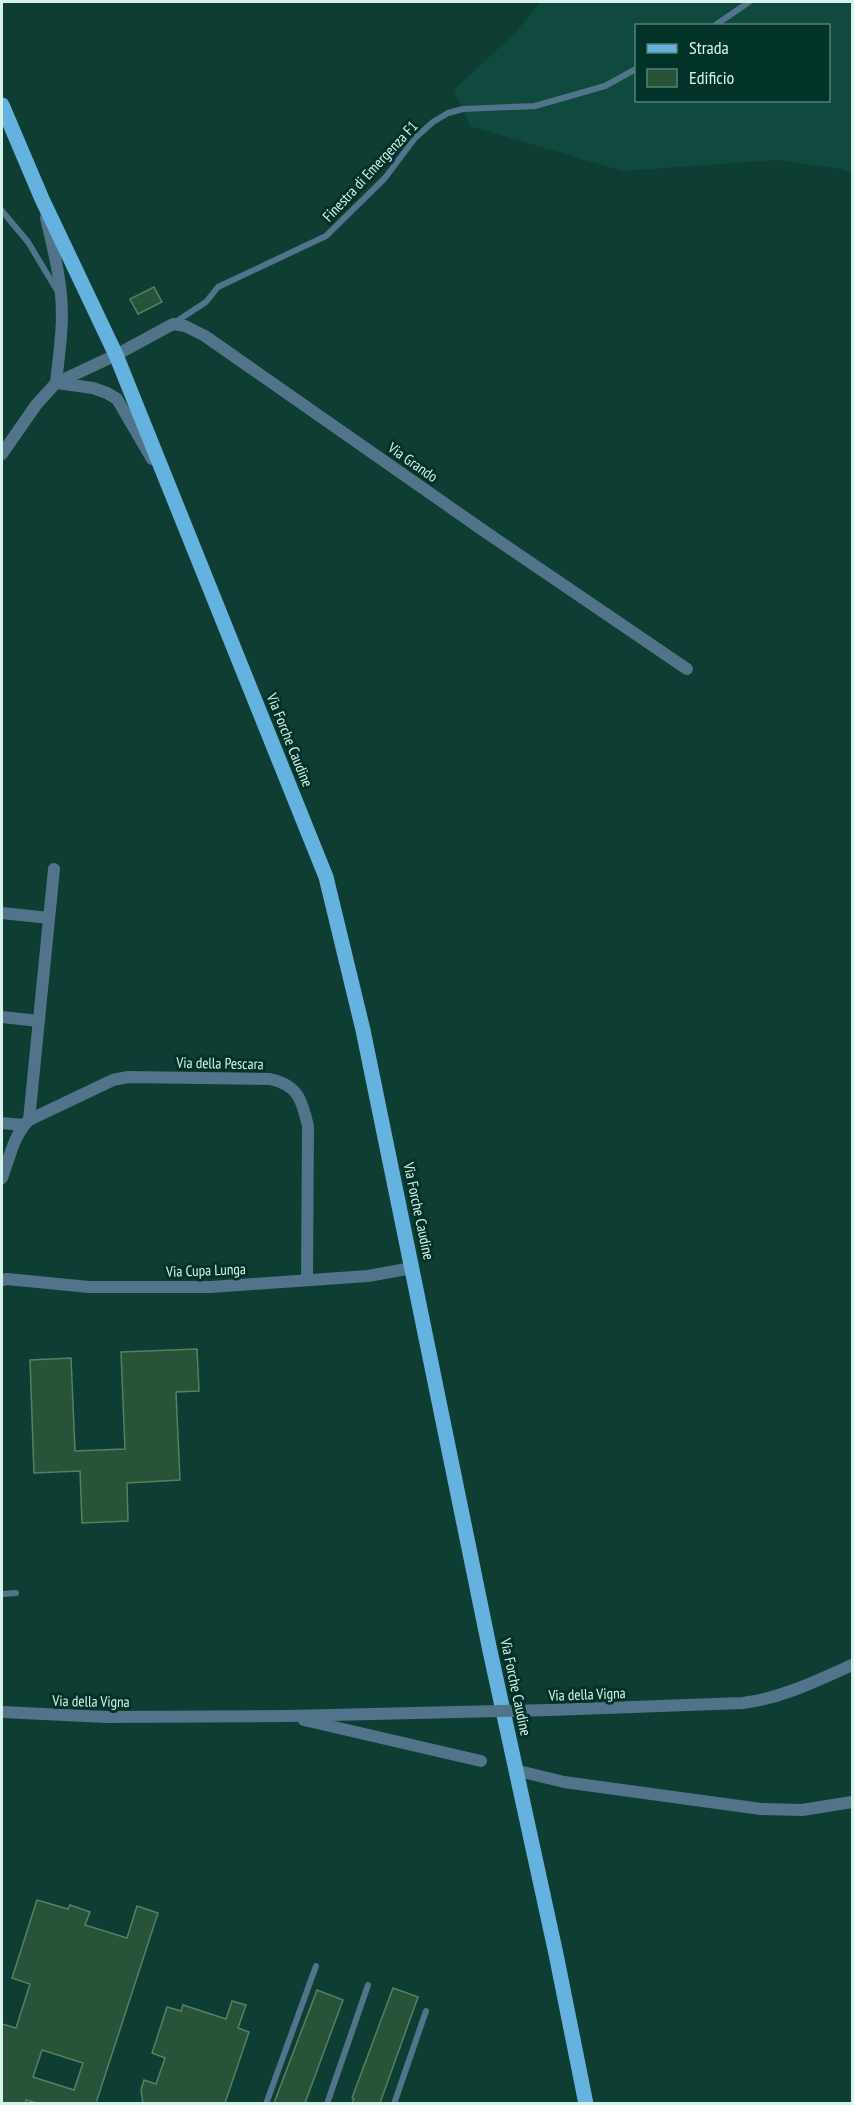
<svg xmlns="http://www.w3.org/2000/svg" width="854" height="2105" font-family="'PT Sans Narrow',sans-serif">
  <rect width="100%" height="100%" fill="#0e3e33"/>
  <path fill="#104a3e" fill-rule="evenodd" d="M 541,2 L 852,2 L 852,173 L 841,169 L 776,160 L 623,171 L 470,126 L 454,90 L 516,32 ZM 636,26 L 828,26 L 828,100 L 636,100 Z"/>
  <g fill="#275338" stroke="#548164" stroke-width="1.5" fill-rule="evenodd">
    <polygon points="154,287 162,302 138,314 130,299"/>
    <polygon points="197,1349 199,1391 176,1392 180,1480 127,1483 128,1521 82,1523 80,1471 34,1473 30,1360 71,1358 75,1451 125,1449 121,1352"/>
    <path d="M 37,1900 L 68,1909 L 70,1905 L 90,1912 L 85,1925 L 127,1938 L 137,1906 L 158,1913 L 96,2103 L 37,2103 L 26,2100 L 25,2103 L 2,2103 L 2,2024 L 16,2028 L 30,1984 L 12,1978 ZM 42,2050 L 83,2063 L 74,2090 L 33,2077 Z"/>
    <polygon points="393,1988 418,1997 380,2103 352,2103 354,2099 352,2098"/>
    <polygon points="317,1990 343,2000 305,2103 274,2103"/>
    <polygon points="232,2001 246,2005 238,2028 249,2032 225,2103 143,2103 141,2090 144,2080 156,2084 165,2058 152,2053 167,2007 181,2011 183,2005 226,2019"/>
  </g>
  <g fill="none" stroke-linecap="round" stroke-linejoin="round">
    <g stroke="#51748a" stroke-width="6">
      <polyline points="714,26 749,2"/>
      <polyline points="2,211 28,242 58,292"/>
      <polyline points="174,323 206,302 218,287 326,236 385,178 415,138 433,122 448,113 463,109 535,106 605,86 636,69"/>
      <polyline points="2,1594 16,1593"/>
      <polyline points="266,2104 316,1966"/>
      <polyline points="327,2104 368,1985"/>
      <polyline points="394,2104 426,2011"/>
    </g>
    <g stroke="#51748a" stroke-width="12">
      <path d="M 46,218 C 52,244 59,269 61,295 C 64,324 59,354 56,383"/>
      <polyline points="57,383 93,388 107,393 117,399 152,459"/>
      <polyline points="2,454 36,405 56,383 116,355 173,324 185,326 205,336 487,533 687,669"/>
      <polyline points="2,913 49,918"/>
      <polyline points="2,1017 39,1021"/>
      <polyline points="29,1120 54,869"/>
      <polyline points="2,1123 23,1125"/>
      <path d="M 2,1178 C 9,1159 14,1134 29,1120 L 113,1080 L 128,1077 L 270,1079 C 298,1085 302,1100 308,1126 L 307,1280"/>
      <polyline points="2,1280 7,1279 89,1287 211,1287 368,1276 412,1268"/>
      <path d="M 550,1710 L 743,1703 C 782,1698 816,1681 852,1665"/>
      <polyline points="2,1712 106,1717 288,1716 457,1712"/>
      <polyline points="304,1720 481,1761"/>
      <polyline points="515,1770 564,1782 761,1809 802,1810 852,1802"/>
    </g>
    <polyline stroke="#66b2de" stroke-width="15" points="2,105 42,199 116,355 326,877 363,1030 490,1651 556,1954 586,2104"/>
    <polyline stroke="#51748a" stroke-width="12" points="457,1712 550,1710"/>
  </g>
  <g text-anchor="middle" dominant-baseline="central" stroke-width="6" stroke-linejoin="round" paint-order="stroke">
    <g font-size="15" fill="#d5f3ea" stroke="#013329">
      <text transform="translate(370 171) rotate(-47)">Finestra di Emergenza F1</text>
      <text transform="translate(413 462) rotate(35)">Via Grando</text>
      <text transform="translate(290 740) rotate(68)">Via Forche Caudine</text>
      <text transform="translate(220 1063) rotate(1)">Via della Pescara</text>
      <text transform="translate(419 1211) rotate(78)">Via Forche Caudine</text>
      <text transform="translate(206 1270) rotate(-2)">Via Cupa Lunga</text>
      <text transform="translate(516 1687) rotate(78)">Via Forche Caudine</text>
      <text transform="translate(587 1694) rotate(-2)">Via della Vigna</text>
      <text transform="translate(91 1701) rotate(1)">Via della Vigna</text>
    </g>
  </g>
  <rect width="854" height="2105" fill="none" stroke="#d5f3ea" stroke-width="6"/>
  <rect x="635" y="24" width="195" height="78" fill="#013329" stroke="#568076" stroke-width="1.5"/>
  <rect x="647" y="44" width="30" height="9" fill="#66b2de" stroke="#568076" stroke-width="1.5"/>
  <text x="689" y="54" font-size="18" fill="#d5f3ea">Strada</text>
  <rect x="647" y="69" width="30" height="18" fill="#275338" stroke="#568076" stroke-width="1.5"/>
  <text x="689" y="84" font-size="18" fill="#d5f3ea">Edificio</text>
</svg>
